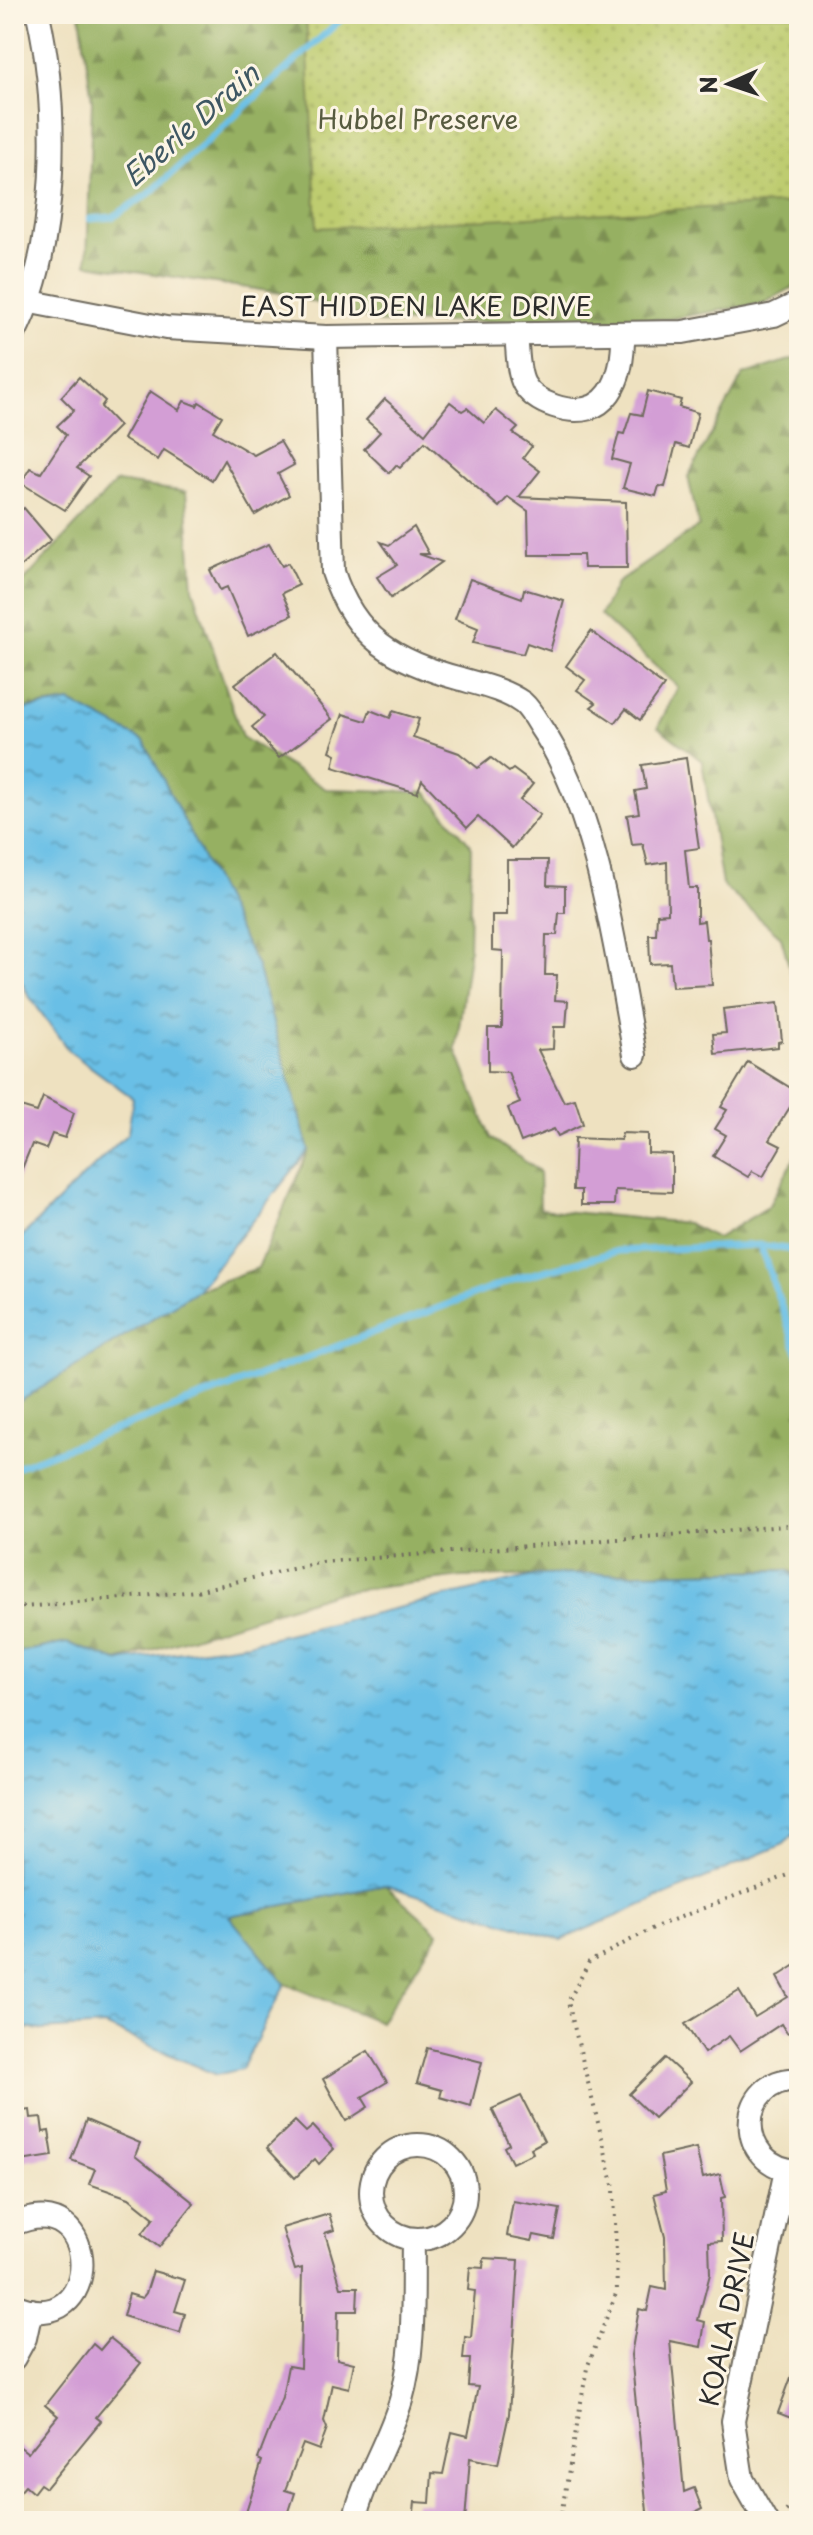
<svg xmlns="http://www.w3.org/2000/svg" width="813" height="2535" font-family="'Playpen Sans',sans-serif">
  <defs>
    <pattern id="forest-firs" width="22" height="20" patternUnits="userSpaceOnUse" patternTransform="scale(2)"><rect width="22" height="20" fill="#96b062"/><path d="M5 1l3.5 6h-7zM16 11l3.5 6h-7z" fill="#7b8f51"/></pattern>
    <pattern id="park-dots" width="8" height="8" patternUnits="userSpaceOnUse" patternTransform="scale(2)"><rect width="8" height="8" fill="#becc6f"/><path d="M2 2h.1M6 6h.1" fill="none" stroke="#a3af60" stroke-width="1.8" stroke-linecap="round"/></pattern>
    <pattern id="water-ripples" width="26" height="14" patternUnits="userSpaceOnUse" patternTransform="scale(2)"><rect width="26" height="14" fill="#69bfe6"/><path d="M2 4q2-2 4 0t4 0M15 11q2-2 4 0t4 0" fill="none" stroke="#579bbb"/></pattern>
  </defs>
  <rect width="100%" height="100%" fill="#fcf5e5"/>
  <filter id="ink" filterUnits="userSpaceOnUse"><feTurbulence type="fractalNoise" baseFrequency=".0125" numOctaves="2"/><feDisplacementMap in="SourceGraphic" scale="16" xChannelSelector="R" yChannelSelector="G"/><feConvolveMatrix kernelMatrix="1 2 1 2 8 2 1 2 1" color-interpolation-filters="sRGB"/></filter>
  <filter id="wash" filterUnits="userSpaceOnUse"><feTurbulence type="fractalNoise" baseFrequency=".006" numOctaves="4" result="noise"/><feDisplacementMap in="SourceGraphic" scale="32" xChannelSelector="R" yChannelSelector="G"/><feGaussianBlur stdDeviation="1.8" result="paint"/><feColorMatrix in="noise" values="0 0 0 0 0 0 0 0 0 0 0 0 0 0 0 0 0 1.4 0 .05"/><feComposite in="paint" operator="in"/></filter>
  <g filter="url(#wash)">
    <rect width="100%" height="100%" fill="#eee1c0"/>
    <g fill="url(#forest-firs)" stroke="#606e46" stroke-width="2">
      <polygon points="80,14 799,14 799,284 764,303 669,319 380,323 288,294 87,264 92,100"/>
      <polygon points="799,357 799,990 793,980 781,937 722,885 702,761 658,727 678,687 600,615 617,583 699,526 688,477 743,375"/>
      <polygon points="116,482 186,492 193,588 242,737 326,789 426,792 471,845 469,954 456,1049 491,1138 539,1171 540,1209 687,1223 717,1238 768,1207 799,1149 799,1575 788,1570 462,1577 333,1593 117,1661 67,1643 14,1653 14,1405 197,1290 258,1268 309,1150 70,702 14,710 14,592"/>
      <polygon points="385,1885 439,1933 380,2022 285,1984 228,1916"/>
    </g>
    <polygon fill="url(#park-dots)" stroke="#747c4d" stroke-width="2" points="306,14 799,14 799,203 317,228"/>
    <g fill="url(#water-ripples)" stroke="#4a7588" stroke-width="2">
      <polygon points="70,702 144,741 257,966 309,1150 197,1290 14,1405 14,1244 128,1133 133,1098 69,1051 29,996 14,968 14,711"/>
      <polygon points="788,1570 799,1580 799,1829 784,1844 561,1940 385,1885 229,1916 285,1984 242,2069 216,2075 105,2026 42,2030 14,2027 14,1653 67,1643 117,1661 248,1643 537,1575"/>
    </g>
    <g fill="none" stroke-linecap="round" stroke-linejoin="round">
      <g stroke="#69bfe6" stroke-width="7">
        <polyline points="90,219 113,217 150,193 347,14"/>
        <polyline points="760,1245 799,1356"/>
        <polyline points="14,1468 518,1278 618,1251 760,1245 799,1251"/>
      </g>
    </g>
    <g id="blocks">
      <g fill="#d39ed5">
        <polygon points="79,377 105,401 101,407 119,426 77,468 89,476 65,510 21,483 30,468 41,473 66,435 57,426 74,410 61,397"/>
        <polygon points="150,391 179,410 184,401 197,406 199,402 222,416 213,431 254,455 280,441 294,465 278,474 289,495 255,515 224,460 212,480 164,450 158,460 123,439"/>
        <polygon points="648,391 681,400 679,407 698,413 689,448 676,444 665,487 659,486 656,496 623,488 630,464 612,459 619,433 624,434 631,413 642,415"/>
        <polygon points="385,399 425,434 450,402 462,411 467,408 484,423 496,410 518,428 513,433 532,446 523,458 540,471 519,497 626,502 627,568 584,568 583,555 529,555 528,511 508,497 499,507 425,442 400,468 396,465 389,473 364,449 380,432 366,420"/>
        <polygon points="24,508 51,540 14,572 14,517"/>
        <polygon points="414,527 429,554 419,554 442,562 391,598 377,577 397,565 381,542 389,545"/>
        <polygon points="269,544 282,566 288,563 299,585 282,593 292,615 248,636 227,587 220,590 210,570"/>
        <polygon points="470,579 522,598 524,589 564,601 550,651 527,643 523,654 473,643 478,628 455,619"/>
        <polygon points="591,631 664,686 640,720 626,709 615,723 591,707 596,703 577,690 585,680 566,666"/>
        <polygon points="277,652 332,719 279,758 252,727 264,717 235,684"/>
        <polygon points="370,710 390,718 393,711 419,719 413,737 459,753 478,768 491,758 509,772 513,769 533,784 520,800 540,815 512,848 478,817 467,828 422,780 417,793 333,767 336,754 330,751 343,714 366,721"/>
        <polygon points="686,758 699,848 685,850 689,888 697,888 697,922 704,921 706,939 708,939 712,985 672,987 670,963 650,964 649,935 656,935 657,914 668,913 667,862 648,865 643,844 632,845 627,815 639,813 635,791 646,789 642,765"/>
        <polygon points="507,860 548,860 547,885 565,886 565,913 559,913 557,935 546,935 545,975 557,975 555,1000 568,1001 566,1027 554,1027 553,1049 538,1050 564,1102 575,1099 583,1124 558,1136 554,1129 521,1142 508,1108 520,1103 508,1072 488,1071 488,1028 502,1028 503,951 492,950 492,915 507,915"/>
        <polygon points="778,1003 782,1041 778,1042 778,1047 715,1054 713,1034 726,1033 723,1009"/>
        <polygon points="748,1062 799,1093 769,1140 781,1146 763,1177 752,1171 748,1177 713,1156 726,1135 715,1129 727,1110 721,1107"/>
        <polygon points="43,1097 74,1113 65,1138 52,1134 46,1149 32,1144 14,1188 14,1105 37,1112"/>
        <polygon points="622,1133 648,1134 648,1153 672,1154 672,1192 615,1190 614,1205 581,1205 581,1190 573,1190 575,1138 621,1140"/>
        <polygon points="799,1963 799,2026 787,2033 781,2024 740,2051 729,2036 704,2053 685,2024 739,1991 755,2017 788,1997 777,1977"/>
        <polygon points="427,2048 482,2062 471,2106 440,2097 442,2090 417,2083"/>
        <polygon points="368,2051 387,2082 362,2097 368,2107 346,2121 323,2079"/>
        <polygon points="665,2058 691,2082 654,2118 629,2094"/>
        <polygon points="521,2096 544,2141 531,2148 533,2153 512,2163 504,2147 509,2144 492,2109"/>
        <polygon points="30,2110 31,2118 41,2117 43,2132 49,2131 53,2156 14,2162 14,2112"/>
        <polygon points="86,2120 140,2143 135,2156 194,2203 159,2247 142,2234 154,2218 129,2198 89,2184 95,2169 71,2160"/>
        <polygon points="295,2121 306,2132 313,2126 334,2149 319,2164 315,2159 295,2178 267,2148"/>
        <polygon points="696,2148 703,2178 720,2174 725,2197 721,2198 722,2241 709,2242 710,2274 698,2320 705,2322 701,2347 670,2341 684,2492 694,2488 702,2509 688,2516 690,2521 648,2521 631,2355 639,2309 647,2311 652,2287 666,2290 665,2237 654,2194 666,2191 660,2156"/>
        <polygon points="513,2201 560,2209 554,2239 534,2235 532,2241 507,2236"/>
        <polygon points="329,2214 334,2230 325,2233 341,2287 358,2287 357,2311 338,2311 337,2359 354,2363 349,2388 332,2384 324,2421 327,2428 319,2450 303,2444 285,2490 295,2493 286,2521 243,2521 262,2461 258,2459 282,2397 288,2366 300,2368 302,2268 295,2270 282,2228"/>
        <polygon points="484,2258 519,2260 509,2414 498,2464 470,2458 465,2521 413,2521 415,2502 430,2503 432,2473 443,2474 452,2432 468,2436 478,2387 468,2386 470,2359 463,2359 465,2337 471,2338 475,2291 468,2290 470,2267 483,2268"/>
        <polygon points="153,2271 185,2280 175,2311 185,2314 180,2333 123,2316 129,2294 142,2298 146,2293"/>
        <polygon points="110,2338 141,2363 96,2417 101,2421 46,2488 40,2484 33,2493 25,2486 14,2499 14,2442 28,2453 58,2416 45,2405 93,2344 100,2350"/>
        <polygon points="797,2361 799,2361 799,2421 778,2413"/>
      </g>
    </g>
  </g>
  <g filter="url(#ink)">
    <use href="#blocks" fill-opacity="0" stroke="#6f6b5f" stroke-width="2"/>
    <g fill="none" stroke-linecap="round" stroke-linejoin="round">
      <defs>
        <g id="minor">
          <polyline points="31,302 166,328 326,337 683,332 774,315 799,303"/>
          <path d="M 14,334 C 59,248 59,108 38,14"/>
          <path d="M 516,335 C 518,350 517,371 524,384 C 530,395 542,402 554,406 C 608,424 624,378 623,333"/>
          <path d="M 326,337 L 333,572 C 354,638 396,662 461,679 C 482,685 505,690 523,703 C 530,709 536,720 541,728 C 597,809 617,958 635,1055"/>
          <circle cx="418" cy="2192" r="47"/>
          <path d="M 799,2171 C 732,2168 737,2076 799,2080"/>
          <path d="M 14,2224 C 104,2184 104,2344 14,2305"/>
          <polyline points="14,2358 25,2338 31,2310"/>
          <path d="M 354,2521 C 364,2478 389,2442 401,2400 C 416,2348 412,2293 413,2239"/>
          <polyline points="766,2521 742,2479 733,2421 786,2170"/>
        </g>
      </defs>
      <use href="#minor" stroke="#6f6b5f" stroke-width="26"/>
      <g stroke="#6f6b5f" stroke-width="4" stroke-dasharray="2 6" stroke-linecap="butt">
        <polyline points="14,208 20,168"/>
        <polyline points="14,1608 196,1591 322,1562 799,1525"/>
        <polyline points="786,2511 799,2499"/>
        <polyline points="560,2521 587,2368 617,2291 614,2187 568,2002 589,1962 655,1927 799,1871"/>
      </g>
      <use href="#minor" stroke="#fff" stroke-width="22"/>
    </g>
  </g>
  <g text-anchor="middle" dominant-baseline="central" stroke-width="6" stroke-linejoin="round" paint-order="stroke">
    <g font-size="26" fill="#575b3f" stroke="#fcf5e5">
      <text x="418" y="118">Hubbel Preserve</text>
    </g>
    <g font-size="26" fill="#2b2b2b" stroke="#fcf5e5">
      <text x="416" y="305">EAST HIDDEN LAKE DRIVE</text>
      <text transform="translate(726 2319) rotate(-78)">KOALA DRIVE</text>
    </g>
    <g font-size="28" font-style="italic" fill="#3e5763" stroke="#fcf5e5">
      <text transform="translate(190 124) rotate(-41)">Eberle Drain</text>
    </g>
  </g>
  <rect width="813" height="2535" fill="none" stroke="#fcf5e5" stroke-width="48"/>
  <g transform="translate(729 84) rotate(267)" stroke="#fcf5e5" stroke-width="6" paint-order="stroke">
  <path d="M0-6L14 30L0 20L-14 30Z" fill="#2b2b2b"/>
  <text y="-12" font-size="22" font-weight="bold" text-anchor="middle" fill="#2b2b2b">N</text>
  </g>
</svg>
